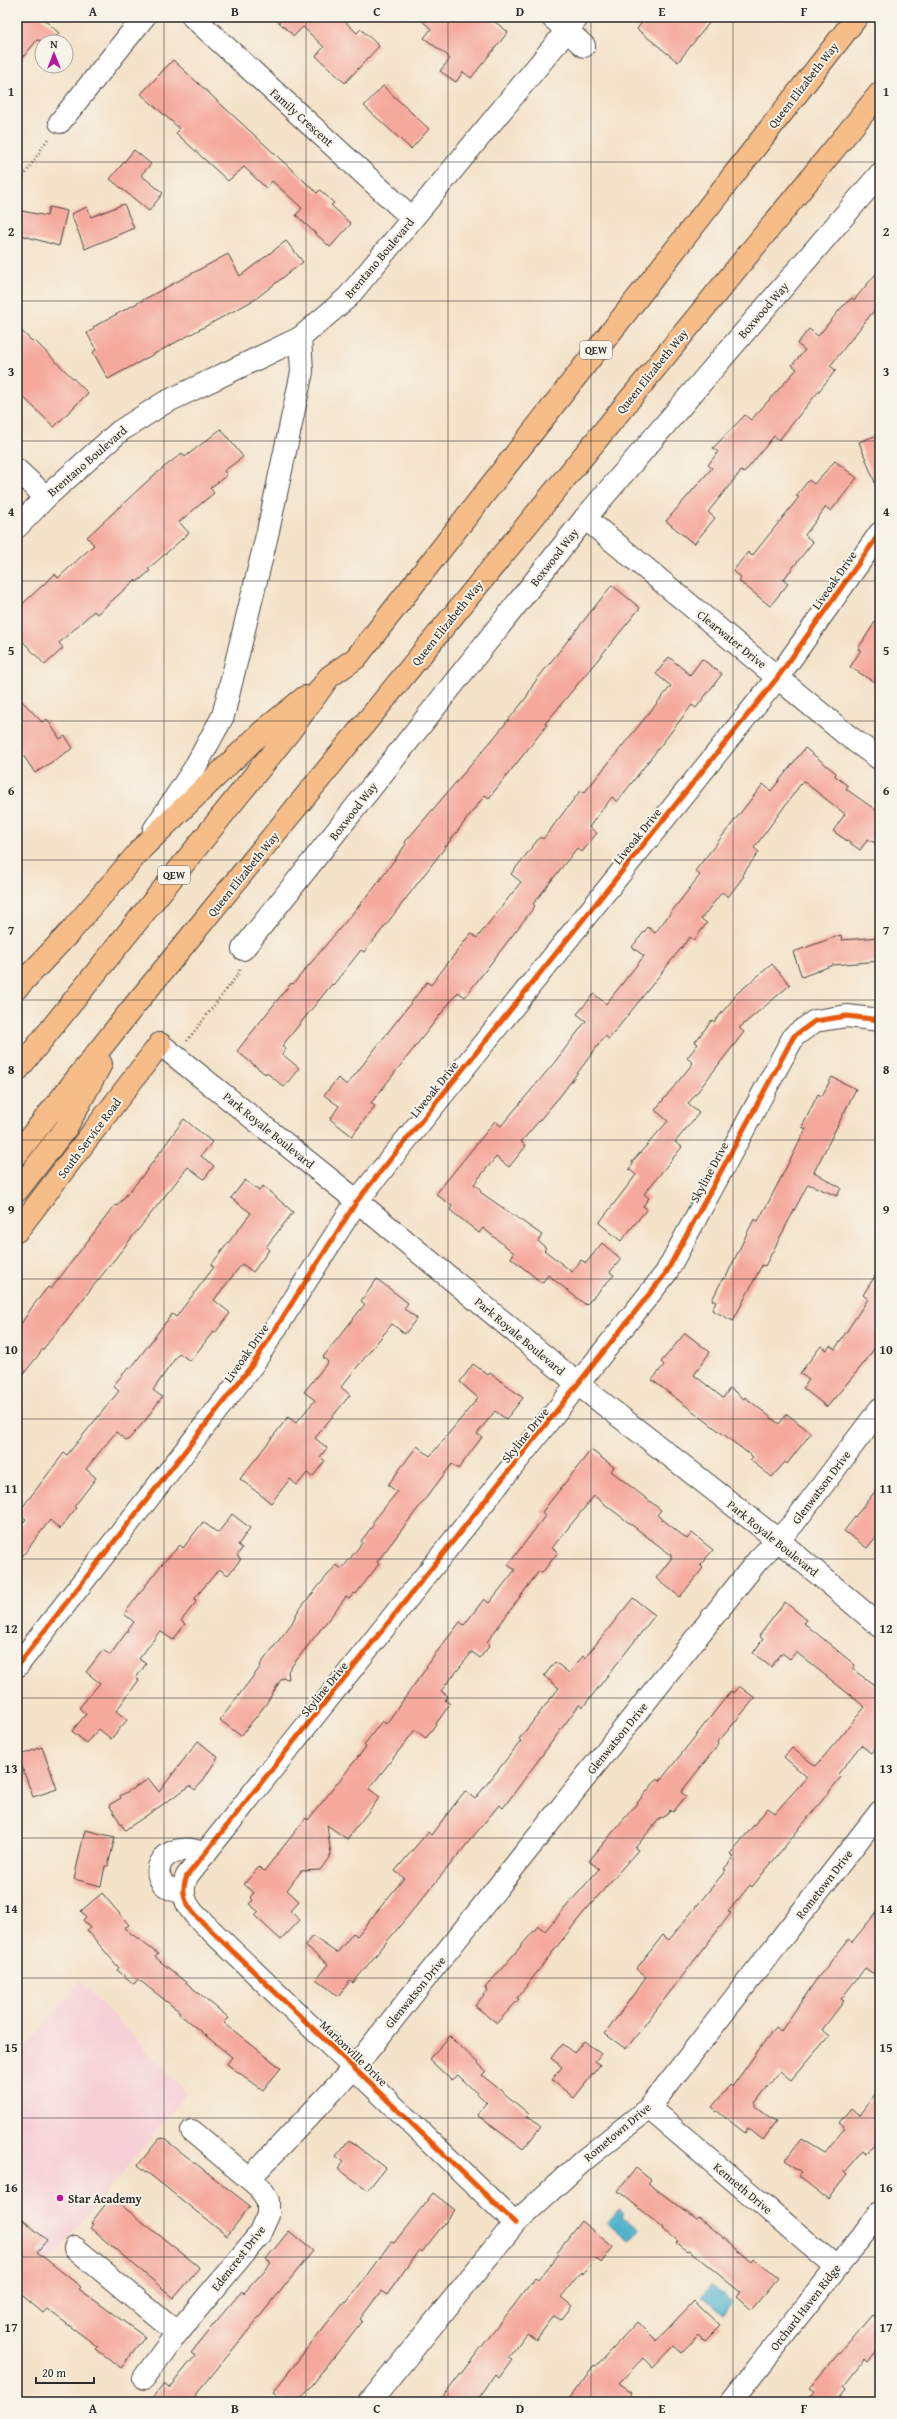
<svg xmlns="http://www.w3.org/2000/svg" width="897" height="2419" font-family="'Gentium Book Plus',serif">
  <rect width="100%" height="100%" fill="#f7f3e8"/>
  <filter id="ink" filterUnits="userSpaceOnUse"><feTurbulence type="fractalNoise" baseFrequency=".025" numOctaves="2"/><feDisplacementMap in="SourceGraphic" scale="8" xChannelSelector="R" yChannelSelector="G"/><feConvolveMatrix kernelMatrix="1 2 1 2 8 2 1 2 1" color-interpolation-filters="sRGB"/></filter>
  <filter id="wash" filterUnits="userSpaceOnUse"><feTurbulence type="fractalNoise" baseFrequency=".012" numOctaves="4" result="noise"/><feDisplacementMap in="SourceGraphic" scale="16" xChannelSelector="R" yChannelSelector="G"/><feGaussianBlur stdDeviation="0.9" result="paint"/><feColorMatrix in="noise" values="0 0 0 0 0 0 0 0 0 0 0 0 0 0 0 0 0 1.4 0 .05"/><feComposite in="paint" operator="in"/></filter>
  <g filter="url(#wash)">
    <rect width="100%" height="100%" fill="#f4e2c9"/>
    <polygon fill="#f6cfd7" points="80,1981 187,2093 17,2302 17,2058"/>
    <g fill="#4fb2ce" stroke="#3d6e7c">
      <polygon points="619,2209 624,2213 622,2216 639,2230 629,2242 607,2223"/>
      <polygon points="711,2285 732,2303 723,2314 701,2297"/>
    </g>
    <g id="blocks">
      <g fill="#f5a99c">
        <polygon points="17,17 41,17 59,33 52,42 37,40 17,65"/>
        <polygon points="273,17 340,17 357,33 361,29 379,46 345,83 316,56 324,47 303,27 294,36"/>
        <polygon points="418,17 489,17 508,32 471,78 463,72 456,82 440,71 449,60 448,56 424,38 431,29"/>
        <polygon points="646,17 714,17 678,62 637,29"/>
        <polygon points="173,60 317,193 320,190 334,203 331,205 351,224 330,247 296,215 302,208 272,181 266,188 244,167 228,181 176,133 180,129 141,94"/>
        <polygon points="383,86 429,129 411,149 364,106"/>
        <polygon points="134,150 151,164 141,175 163,193 149,211 110,179"/>
        <polygon points="124,204 134,228 85,249 71,214 87,207 91,217"/>
        <polygon points="49,207 67,211 59,246 17,234 17,210 47,216"/>
        <polygon points="286,241 303,262 254,300 108,379 93,352 96,350 87,333 94,329 93,327 228,254 240,276"/>
        <polygon points="880,269 880,303 830,366 836,370 779,440 774,436 744,473 741,471 708,512 715,518 694,544 666,521 712,468 708,465 718,452 713,448 745,415 751,420 797,369 792,365 805,350 797,344 809,329 818,336 842,307 852,298 854,300"/>
        <polygon points="17,327 32,341 34,340 88,393 54,427 17,391"/>
        <polygon points="221,429 243,457 224,471 227,475 210,488 214,493 179,522 189,533 148,569 150,571 137,582 135,580 97,614 94,611 59,643 63,648 45,665 17,635 17,609 55,574 58,578 94,545 87,537 153,476 182,453 185,457"/>
        <polygon points="880,434 880,493 879,493 859,442"/>
        <polygon points="835,461 857,478 831,511 826,507 805,535 813,542 783,580 788,584 770,606 739,581 741,577 733,571 748,552 752,556 799,497 796,496 809,480 814,484"/>
        <polygon points="612,585 640,608 545,724 547,725 489,798 485,795 385,926 364,952 361,950 333,985 332,984 282,1046 286,1049 282,1054 299,1068 284,1087 266,1072 265,1074 237,1051 291,983 293,984 374,888 406,844 405,842 493,739 526,698 534,683"/>
        <polygon points="880,614 880,671 874,682 850,667 861,650 858,649"/>
        <polygon points="669,657 690,675 702,659 722,674 696,708 692,705 617,802 612,797 589,827 597,833 582,852 577,848 533,904 535,906 465,997 458,992 371,1103 375,1106 352,1136 330,1119 339,1106 324,1095 338,1078 347,1085 427,982 431,985 471,933 477,938 521,882 511,874 540,837 543,839 581,790 584,793 671,686 656,674"/>
        <polygon points="17,696 42,722 47,719 60,739 65,736 73,748 35,773 17,746"/>
        <polygon points="805,748 836,773 835,776 848,786 846,789 880,813 880,846 868,839 860,850 833,831 845,814 803,781 754,848 759,852 742,875 744,876 728,897 722,892 701,919 707,923 694,940 690,937 609,1039 605,1036 561,1095 521,1142 526,1146 509,1167 496,1157 474,1184 481,1190 480,1192 542,1235 538,1241 546,1248 544,1250 572,1272 581,1260 586,1263 602,1243 621,1259 610,1272 614,1275 586,1305 548,1275 542,1283 511,1258 514,1253 483,1228 479,1233 450,1210 452,1206 436,1194 495,1121 501,1126 554,1063 586,1021 577,1014 594,994 606,1004 644,956 632,947 648,927 655,933 700,875 695,871 763,784 771,791"/>
        <polygon points="841,935 842,940 880,937 880,961 833,965 802,977 793,952"/>
        <polygon points="772,964 790,985 739,1028 744,1032 688,1104 699,1113 675,1142 682,1147 644,1194 649,1198 643,1206 647,1209 621,1241 599,1223 636,1175 629,1169 633,1164 632,1162 668,1121 655,1110 693,1063 687,1058 698,1044 695,1042 712,1020 714,1022 735,997 734,996"/>
        <polygon points="832,1077 856,1089 814,1172 841,1188 837,1196 808,1184 765,1266 762,1265 733,1321 712,1310 716,1301 712,1300 723,1278 725,1279 754,1219 758,1221 768,1203 806,1129 802,1127 818,1094 822,1096"/>
        <polygon points="184,1119 212,1142 201,1156 214,1166 204,1179 188,1167 17,1382 17,1330 32,1307 48,1287 51,1289 115,1205 117,1206 144,1174"/>
        <polygon points="245,1180 259,1191 263,1186 293,1212 266,1247 269,1250 253,1272 242,1264 214,1300 230,1313 215,1333 213,1332 190,1361 179,1353 153,1390 162,1397 144,1422 127,1441 116,1432 86,1469 96,1478 74,1507 76,1508 60,1529 50,1520 17,1563 17,1531 26,1519 18,1513 64,1453 67,1455 119,1391 113,1386 129,1367 131,1368 172,1314 176,1317 214,1267 211,1265 251,1213 231,1198"/>
        <polygon points="880,1268 880,1340 865,1362 827,1407 803,1388 809,1380 800,1373 821,1346 827,1350 830,1346 835,1349 868,1299 863,1295"/>
        <polygon points="377,1279 408,1303 404,1309 417,1318 405,1334 392,1324 341,1387 350,1395 315,1438 327,1448 320,1457 325,1461 312,1477 307,1473 297,1485 290,1479 271,1503 240,1479 288,1417 296,1423 315,1400 304,1392 328,1362 323,1357 365,1304 361,1301"/>
        <polygon points="685,1333 710,1352 694,1375 723,1398 730,1388 744,1399 745,1397 779,1424 787,1414 811,1433 787,1464 785,1462 772,1477 750,1460 753,1457 652,1380 664,1365 661,1362"/>
        <polygon points="473,1364 488,1375 490,1373 523,1398 506,1419 495,1411 477,1434 482,1437 458,1469 452,1464 377,1562 379,1564 356,1594 354,1593 349,1599 346,1597 288,1671 289,1679 282,1678 266,1704 241,1736 220,1720 261,1666 260,1665 292,1623 298,1611 336,1565 342,1569 362,1543 361,1541 374,1524 372,1523 397,1492 388,1485 417,1446 430,1456 478,1398 460,1382"/>
        <polygon points="591,1450 614,1467 611,1471 661,1510 657,1515 687,1539 692,1533 713,1550 700,1565 703,1568 680,1597 656,1578 671,1559 671,1555 594,1496 552,1548 558,1552 542,1573 539,1571 487,1642 490,1645 480,1658 472,1652 441,1691 448,1696 445,1700 450,1704 426,1738 415,1730 369,1789 380,1797 347,1839 327,1825 331,1855 320,1870 301,1871 287,1890 299,1901 290,1911 300,1920 281,1940 255,1916 259,1912 249,1904 253,1900 250,1897 254,1893 244,1884 259,1867 264,1871 306,1818 308,1820 366,1747 364,1745 382,1721 386,1724 427,1667 426,1666 460,1622 464,1625 484,1599 489,1603 515,1570 508,1565 545,1516 542,1512"/>
        <polygon points="880,1485 880,1532 867,1548 844,1531"/>
        <polygon points="232,1514 250,1528 238,1545 242,1548 237,1556 241,1559 228,1575 219,1569 195,1598 196,1602 181,1621 185,1624 173,1640 160,1631 139,1659 146,1664 136,1678 139,1680 116,1711 127,1720 111,1739 99,1729 86,1743 72,1731 86,1714 79,1708 100,1683 86,1672 103,1650 110,1655 134,1622 124,1614 161,1565 180,1545 183,1548 203,1522 218,1533"/>
        <polygon points="633,1598 655,1615 583,1707 579,1705 503,1808 499,1805 353,1983 350,1981 338,1996 316,1979 328,1964 305,1946 312,1936 337,1953 353,1933 357,1936 404,1878 395,1871 405,1859 428,1832 431,1835 465,1791 475,1799 521,1741 519,1739 559,1688 544,1676 555,1662 569,1673 583,1656 585,1658"/>
        <polygon points="785,1602 807,1620 804,1623 855,1665 852,1669 880,1689 880,1742 871,1753 861,1745 838,1774 841,1777 752,1887 750,1885 728,1912 731,1913 626,2049 605,2034 646,1977 636,1969 663,1935 669,1940 726,1870 724,1869 734,1857 730,1854 768,1808 775,1813 807,1777 784,1757 792,1748 816,1766 865,1707 796,1652 790,1659 782,1653 771,1667 753,1653 763,1639 759,1636"/>
        <polygon points="739,1686 755,1698 718,1742 719,1744 681,1792 686,1796 673,1812 670,1810 663,1818 661,1817 635,1848 638,1850 580,1917 517,1998 519,1999 497,2023 475,2006 488,1990 485,1988 538,1926 545,1931 599,1869 589,1861 657,1779 660,1781 731,1691 733,1693"/>
        <polygon points="198,1741 218,1757 202,1782 195,1790 190,1786 125,1830 109,1805 121,1798 120,1796 149,1779 159,1792"/>
        <polygon points="42,1747 57,1789 33,1797 18,1756"/>
        <polygon points="85,1830 115,1837 108,1866 105,1866 101,1886 74,1879"/>
        <polygon points="102,1893 129,1925 124,1928 158,1954 155,1957 229,2018 224,2023 281,2068 263,2090 227,2064 232,2057 179,2014 180,2012 138,1979 134,1984 117,1970 119,1968 87,1930 90,1928 83,1920 86,1917 81,1911"/>
        <polygon points="880,1908 880,1966 874,1974 865,1968 841,1999 844,2001 822,2030 829,2036 791,2080 780,2071 755,2103 755,2106 776,2122 763,2140 748,2128 745,2133 712,2107 730,2085 732,2087 775,2027 781,2031 816,1980 849,1939 852,1942"/>
        <polygon points="450,2036 486,2071 482,2075 529,2114 527,2116 541,2127 523,2149 477,2115 487,2103 458,2075 451,2080 429,2059"/>
        <polygon points="584,2041 601,2054 595,2061 600,2065 574,2098 552,2080 562,2067 551,2058 562,2044 574,2053"/>
        <polygon points="880,2088 880,2138 867,2153 863,2150 844,2172 847,2175 828,2199 798,2176 801,2173 785,2160 801,2139 824,2153 845,2128 839,2123 851,2108 859,2115"/>
        <polygon points="163,2138 250,2206 227,2236 138,2165 159,2139"/>
        <polygon points="349,2140 385,2168 368,2190 338,2169 344,2162 336,2156"/>
        <polygon points="636,2168 651,2180 648,2183 697,2220 699,2218 751,2262 753,2259 758,2262 778,2278 751,2310 736,2297 740,2292 689,2250 687,2251 676,2243 678,2241 663,2229 664,2228 618,2191"/>
        <polygon points="433,2193 455,2210 422,2252 419,2250 387,2295 381,2291 360,2319 362,2321 299,2402 286,2402 273,2392 342,2304 347,2302 391,2242 394,2243"/>
        <polygon points="111,2197 198,2266 199,2269 174,2298 90,2228 93,2224 91,2223"/>
        <polygon points="17,2215 47,2240 37,2252 81,2287 79,2289 145,2337 121,2368 96,2349 98,2347 47,2309 43,2313 17,2291"/>
        <polygon points="581,2221 613,2247 601,2263 596,2258 583,2274 581,2272 561,2297 572,2306 561,2320 554,2316 536,2340 527,2333 508,2358 512,2360 499,2378 495,2375 476,2402 439,2402 535,2278 538,2280 559,2254 557,2252"/>
        <polygon points="289,2231 313,2251 204,2385 190,2402 150,2402 164,2384 169,2388 195,2356 191,2353 213,2325 242,2291 244,2293 271,2263 266,2259"/>
        <polygon points="694,2301 720,2326 705,2341 699,2335 682,2353 674,2346 653,2368 643,2358 619,2383 632,2392 625,2402 567,2402 594,2365 596,2366 637,2322 656,2341"/>
        <polygon points="872,2315 880,2322 880,2347 868,2363 865,2360 844,2387 846,2389 836,2402 806,2402 814,2391 809,2388"/>
      </g>
    </g>
  </g>
  <g filter="url(#ink)">
    <use href="#blocks" fill-opacity="0" stroke="#494643" stroke-width="1"/>
    <g fill="none" stroke-linecap="round" stroke-linejoin="round">
      <defs>
        <g id="minor">
          <polyline points="193,17 412,218"/>
          <polyline points="552,17 584,46"/>
          <polyline points="60,122 144,17"/>
          <polyline points="17,470 46,497"/>
          <polyline points="585,518 848,736 880,759"/>
          <polyline points="17,527 46,497 120,431 164,403 300,338 348,297 578,17"/>
          <polyline points="154,830 194,769 223,716 268,531 302,372 300,338"/>
          <polyline points="243,949 585,518 880,174"/>
          <polyline points="160,1044 357,1201 578,1384 778,1540 880,1626"/>
          <polyline points="17,1666 253,1364 357,1201 778,677 880,533"/>
          <path d="M 183,1892 C 138,1886 161,1834 205,1854"/>
          <polyline points="649,2108 836,2267"/>
          <polyline points="250,2178 354,2068 758,1560 793,1524 880,1409"/>
          <path d="M 515,2223 L 196,1916 C 185,1904 180,1892 187,1876 L 666,1273 L 794,1036 L 815,1021 L 847,1016 L 880,1020"/>
          <polyline points="75,2248 177,2333"/>
          <polyline points="144,2378 177,2333 259,2235 268,2215 268,2201 259,2187 192,2131"/>
          <polyline points="370,2402 515,2223 584,2160 649,2108 880,1812"/>
          <polyline points="731,2402 880,2213"/>
        </g>
        <polyline id="major" points="17,1231 160,1044"/>
        <g id="highway">
          <polyline points="17,988 71,931 143,847 263,731 305,697"/>
          <polyline points="17,1071 290,731 329,677 356,658 857,17"/>
          <polyline points="17,1154 134,1006 880,93"/>
          <polyline points="17,1191 66,1128 101,1064"/>
        </g>
      </defs>
      <use href="#minor" stroke="#494643" stroke-width="24"/>
      <use href="#major" stroke="#494643" stroke-width="24"/>
      <use href="#highway" stroke="#494643" stroke-width="24"/>
      <g stroke="#494643" stroke-width="2.5" stroke-dasharray="1 3" stroke-linecap="butt">
        <polyline points="17,187 49,137"/>
        <polyline points="187,1041 239,973 240,968"/>
      </g>
      <use href="#minor" stroke="#fff" stroke-width="22"/>
      <use href="#major" stroke="#f7bd88" stroke-width="22"/>
      <use href="#highway" stroke="#f7bd88" stroke-width="22"/>
      <defs>
        <g id="cycleway">
          <polyline points="17,1666 253,1364 357,1201 778,677 880,533"/>
          <path d="M 515,2223 L 196,1916 C 185,1904 180,1892 187,1876 L 666,1273 L 794,1036 L 815,1021 L 847,1016 L 880,1020"/>
        </g>
      </defs>
      <use href="#cycleway" stroke="#f7f3e8" stroke-width="8"/>
      <use href="#cycleway" stroke="#e8590c" stroke-width="5"/>
    </g>
  </g>
  <path fill="none" stroke="#2b2b2b" stroke-width="1" stroke-opacity="0.55" d="M 164,17 L 164,2402M 306,17 L 306,2402M 448,17 L 448,2402M 591,17 L 591,2402M 733,17 L 733,2402M 17,162 L 880,162M 17,301 L 880,301M 17,441 L 880,441M 17,581 L 880,581M 17,721 L 880,721M 17,860 L 880,860M 17,1000 L 880,1000M 17,1140 L 880,1140M 17,1279 L 880,1279M 17,1419 L 880,1419M 17,1559 L 880,1559M 17,1698 L 880,1698M 17,1838 L 880,1838M 17,1978 L 880,1978M 17,2118 L 880,2118M 17,2257 L 880,2257"/>
  <circle fill="#b5179e" stroke="#f7f3e8" stroke-width="1.5" cx="60" cy="2198" r="4"/>
  <g text-anchor="middle" dominant-baseline="central" stroke-width="4" stroke-linejoin="round" paint-order="stroke">
    <g fill="#f7f3e8" stroke="#686764" stroke-width="1">
      <rect x="580" y="341" width="32" height="18" rx="3"/>
      <rect x="158" y="866" width="32" height="18" rx="3"/>
    </g>
    <g font-size="11" font-weight="bold" fill="#2b2b2b">
      <text x="596" y="350">QEW</text>
      <text x="174" y="875">QEW</text>
    </g>
    <g font-size="12" fill="#2b2b2b" stroke="#f7f3e8">
      <text transform="translate(803 85) rotate(-52)">Queen Elizabeth Way</text>
      <text transform="translate(302 117) rotate(42)">Family Crescent</text>
      <text transform="translate(379 258) rotate(-50)">Brentano Boulevard</text>
      <text transform="translate(763 310) rotate(-49)">Boxwood Way</text>
      <text transform="translate(652 371) rotate(-51)">Queen Elizabeth Way</text>
      <text transform="translate(87 461) rotate(-41)">Brentano Boulevard</text>
      <text transform="translate(554 557) rotate(-52)">Boxwood Way</text>
      <text transform="translate(834 580) rotate(-55)">Liveoak Drive</text>
      <text transform="translate(447 623) rotate(-51)">Queen Elizabeth Way</text>
      <text transform="translate(732 639) rotate(39)">Clearwater Drive</text>
      <text transform="translate(353 811) rotate(-52)">Boxwood Way</text>
      <text transform="translate(637 836) rotate(-51)">Liveoak Drive</text>
      <text transform="translate(243 874) rotate(-51)">Queen Elizabeth Way</text>
      <text transform="translate(434 1089) rotate(-51)">Liveoak Drive</text>
      <text transform="translate(269 1130) rotate(39)">Park Royale Boulevard</text>
      <text transform="translate(89 1138) rotate(-53)">South Service Road</text>
      <text transform="translate(709 1172) rotate(-62)">Skyline Drive</text>
      <text transform="translate(520 1336) rotate(40)">Park Royale Boulevard</text>
      <text transform="translate(246 1353) rotate(-55)">Liveoak Drive</text>
      <text transform="translate(525 1435) rotate(-51)">Skyline Drive</text>
      <text transform="translate(821 1487) rotate(-53)">Glenwatson Drive</text>
      <text transform="translate(773 1538) rotate(39)">Park Royale Boulevard</text>
      <text transform="translate(324 1689) rotate(-51)">Skyline Drive</text>
      <text transform="translate(617 1738) rotate(-51)">Glenwatson Drive</text>
      <text transform="translate(824 1884) rotate(-52)">Rometown Drive</text>
      <text transform="translate(415 1992) rotate(-51)">Glenwatson Drive</text>
      <text transform="translate(354 2053) rotate(44)">Marionville Drive</text>
      <text transform="translate(617 2132) rotate(-40)">Rometown Drive</text>
      <text transform="translate(743 2188) rotate(40)">Kenneth Drive</text>
      <text transform="translate(238 2258) rotate(-52)">Edencrest Drive</text>
      <text transform="translate(805 2307) rotate(-52)">Orchard Haven Ridge</text>
    </g>
    <g font-size="12" font-weight="bold" fill="#2b2b2b" stroke="#f7f3e8" text-anchor="start">
      <text x="68" y="2198">Star Academy</text>
    </g>
  </g>
  <rect width="897" height="2419" fill="none" stroke="#f7f3e8" stroke-width="44"/>
  <g transform="translate(54 54)"><circle r="19" fill="#f7f3e8" stroke="#a5a39c"/>
  <path d="M0-3L7 15L0 10L-7 15Z" fill="#b5179e"/>
  <text y="-6" font-size="11" font-weight="bold" text-anchor="middle" fill="#2b2b2b">N</text>
  </g>
  <path d="M36 2377v6h58v-6" fill="none" stroke="#2b2b2b" stroke-width="2"/>
  <text x="42" y="2377" font-size="12" fill="#2b2b2b" stroke="#f7f3e8" stroke-width="3" paint-order="stroke">20 m</text>
  <rect x="22" y="22" width="853" height="2375" fill="none" stroke="#2b2b2b" stroke-width="1.5"/>
  <g font-size="13" text-anchor="middle" font-weight="bold" fill="#2b2b2b">
    <text x="93" y="16">A</text>
    <text x="235" y="16">B</text>
    <text x="377" y="16">C</text>
    <text x="520" y="16">D</text>
    <text x="662" y="16">E</text>
    <text x="804" y="16">F</text>
    <text x="11" y="96">1</text>
    <text x="886" y="96">1</text>
    <text x="11" y="236">2</text>
    <text x="886" y="236">2</text>
    <text x="11" y="376">3</text>
    <text x="886" y="376">3</text>
    <text x="11" y="516">4</text>
    <text x="886" y="516">4</text>
    <text x="11" y="655">5</text>
    <text x="886" y="655">5</text>
    <text x="11" y="795">6</text>
    <text x="886" y="795">6</text>
    <text x="11" y="935">7</text>
    <text x="886" y="935">7</text>
    <text x="11" y="1074">8</text>
    <text x="886" y="1074">8</text>
    <text x="11" y="1214">9</text>
    <text x="886" y="1214">9</text>
    <text x="11" y="1354">10</text>
    <text x="886" y="1354">10</text>
    <text x="11" y="1493">11</text>
    <text x="886" y="1493">11</text>
    <text x="11" y="1633">12</text>
    <text x="886" y="1633">12</text>
    <text x="11" y="1773">13</text>
    <text x="886" y="1773">13</text>
    <text x="11" y="1913">14</text>
    <text x="886" y="1913">14</text>
    <text x="11" y="2052">15</text>
    <text x="886" y="2052">15</text>
    <text x="11" y="2192">16</text>
    <text x="886" y="2192">16</text>
    <text x="11" y="2332">17</text>
    <text x="886" y="2332">17</text>
    <text x="93" y="2413">A</text>
    <text x="235" y="2413">B</text>
    <text x="377" y="2413">C</text>
    <text x="520" y="2413">D</text>
    <text x="662" y="2413">E</text>
    <text x="804" y="2413">F</text>
  </g>
</svg>
